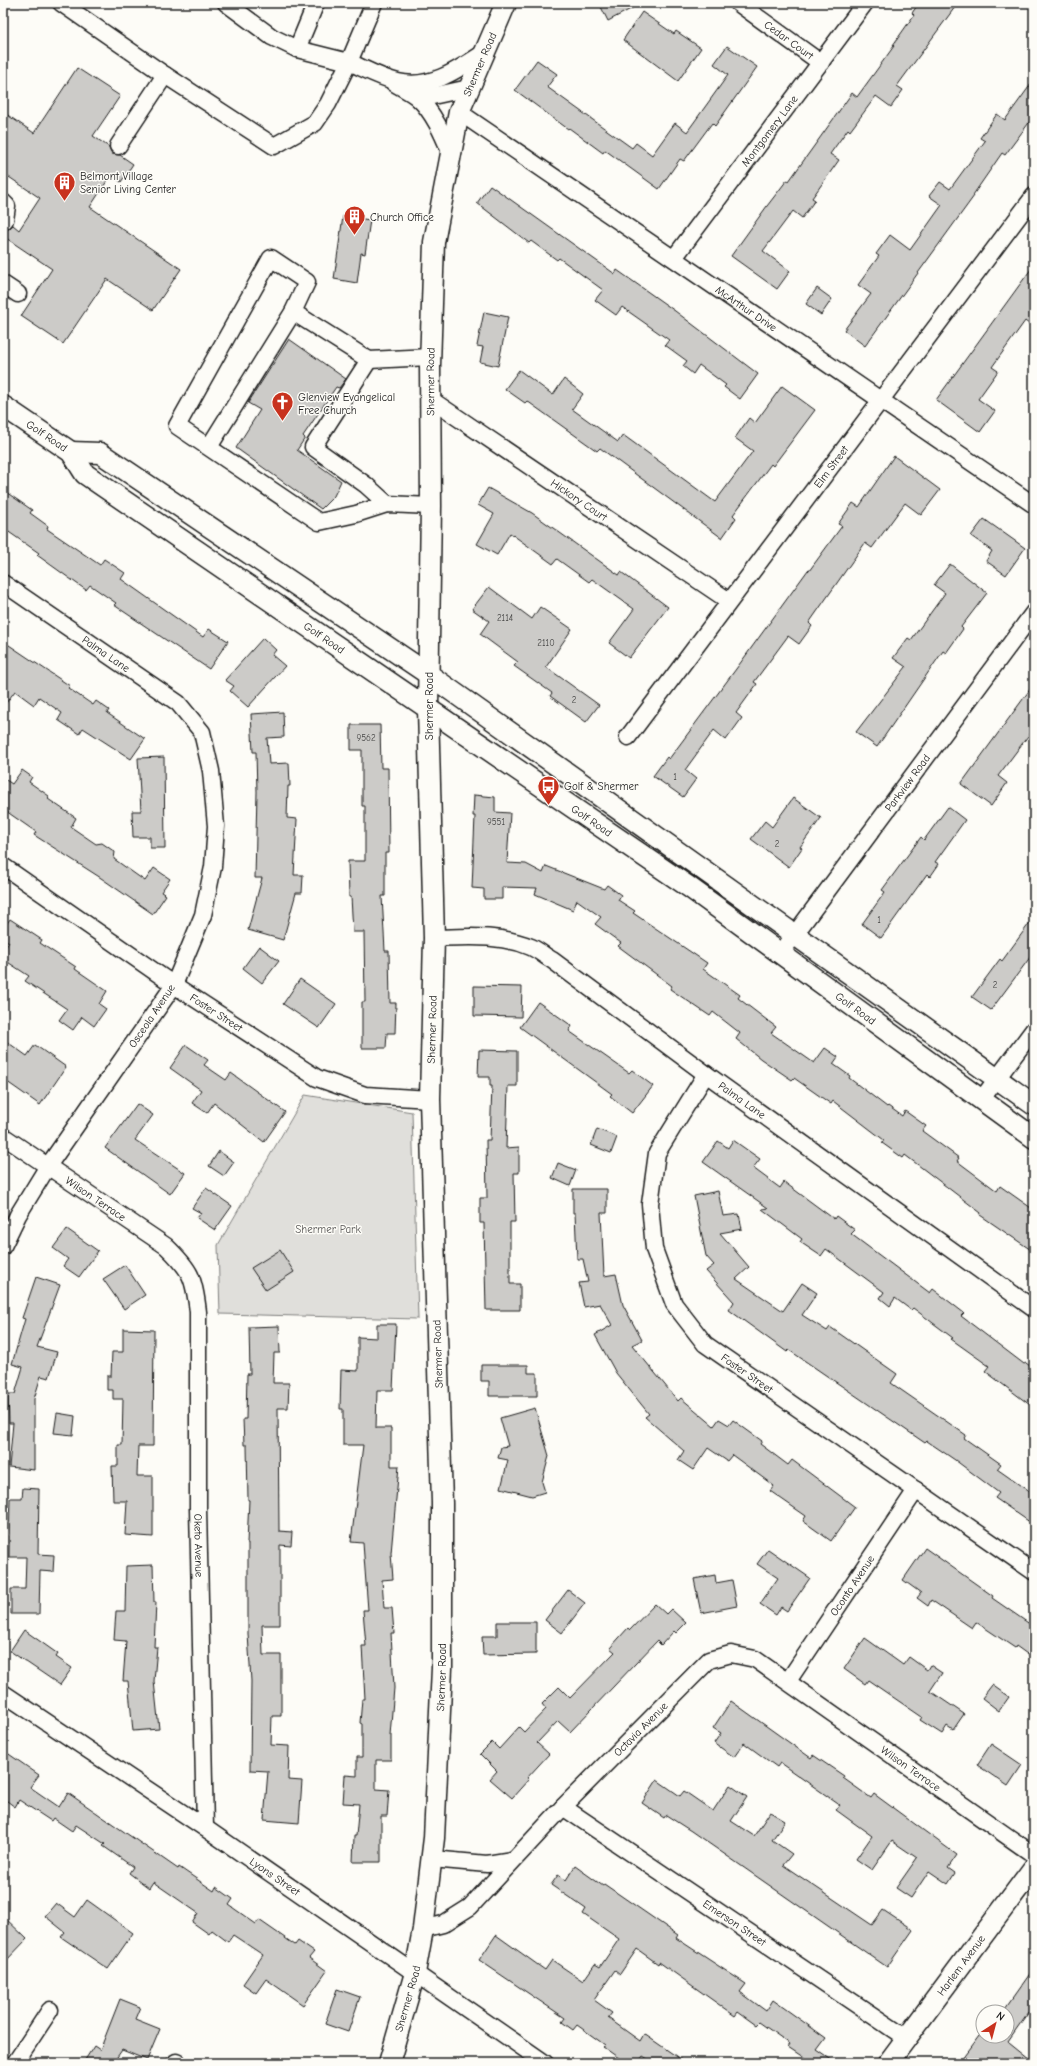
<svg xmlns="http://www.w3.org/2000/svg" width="1037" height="2066" font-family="'Comic Neue',sans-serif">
  <rect width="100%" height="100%" fill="#fdfcf7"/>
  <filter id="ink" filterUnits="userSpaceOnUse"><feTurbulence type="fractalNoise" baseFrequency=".025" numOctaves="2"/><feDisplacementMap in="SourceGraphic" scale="8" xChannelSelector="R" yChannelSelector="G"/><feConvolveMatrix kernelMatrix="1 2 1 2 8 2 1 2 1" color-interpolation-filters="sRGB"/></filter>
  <g filter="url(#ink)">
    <polygon fill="#e0dfdb" stroke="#7e7e7c" points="305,1095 412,1112 418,1319 220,1314 218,1245"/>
    <g fill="#cccbc8" stroke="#1c1c1c">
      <polygon points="599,3 642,3 608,21"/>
      <polygon points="919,3 958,3 897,86 903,90 891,107 876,96 850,131 848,129 830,154 839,160 812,198 815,200 802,218 793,211 763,251 790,271 777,289 731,256 767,206 787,180 789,181 852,93 857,97 894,46 893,45 914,15 912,13"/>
      <polygon points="642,12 674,34 676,31 701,48 678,81 623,40"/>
      <polygon points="727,46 757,67 715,126 712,123 684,161 680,159 659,189 605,150 603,153 569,128 568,129 515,90 537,60 557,74 547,87 632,148 636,143 652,155 675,123 687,132 728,75 714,64"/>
      <polygon points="77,68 120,96 93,136 109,147 112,154 120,155 133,164 121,182 111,175 90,207 181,269 153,310 107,279 63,344 21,316 52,269 3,236 3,229 9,229 13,225 19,230 40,198 3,173 3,112 34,133"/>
      <polygon points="1034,80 1034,116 1005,155 1002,153 973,195 974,196 865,346 844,330 871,294 858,285 879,256 876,254 890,235 910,250 942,205 929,196 940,182 950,189 985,141 980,138 997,114 1005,120"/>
      <polygon points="490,185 615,274 617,270 675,311 758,374 740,399 724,387 726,385 699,365 693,374 683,366 687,361 665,345 669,340 622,307 616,315 595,300 603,290 559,258 557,260 531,241 529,243 477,203"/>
      <polygon points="343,216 370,220 365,254 361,253 357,283 334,279"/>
      <polygon points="1034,265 1034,328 1025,321 992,367 998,371 978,399 995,411 980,432 936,400"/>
      <polygon points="817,288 832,299 821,315 806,304"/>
      <polygon points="484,312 508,317 498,366 480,362 483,347 477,346"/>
      <polygon points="289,339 346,379 339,388 336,387 303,436 305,438 297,450 341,481 334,496 321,509 236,448 260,410 248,403"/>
      <polygon points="519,370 553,395 564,379 583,394 572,409 618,442 623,435 715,502 753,451 735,438 749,418 755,423 782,386 815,410 773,466 771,464 733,515 736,518 722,538 600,448 597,451 527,401 525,403 505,389"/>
      <polygon points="894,456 940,490 921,515 905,503 872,548 865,543 809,623 812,626 799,644 788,636 754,682 757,684 736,713 742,718 726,740 714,730 685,770 696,779 683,797 653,776 667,757 669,759 736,669 808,570 809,571 842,526 838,524 853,503 859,507"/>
      <polygon points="488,488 532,513 619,575 621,572 668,607 629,658 609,643 634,609 592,579 589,582 557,559 553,564 510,533 497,555 477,544 494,514 478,505"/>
      <polygon points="3,490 32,510 30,513 48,526 47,529 100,565 104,559 125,573 121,579 203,637 209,629 228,641 209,669 114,605 116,603 90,585 86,590 76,583 37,555 39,553 3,528"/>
      <polygon points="984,519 1025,548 1006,575 986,561 992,551 971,536"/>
      <polygon points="950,564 987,593 961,627 963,629 946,653 943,651 877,747 856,732 906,667 893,658 908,638 911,640 945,593 934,585"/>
      <polygon points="489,587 532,619 540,607 572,629 546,667 599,705 586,722 550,696 552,693 514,666 518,662 480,634 489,621 472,609"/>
      <polygon points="263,638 276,650 272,655 285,666 248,707 230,691 234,686 225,680"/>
      <polygon points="3,641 70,686 68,688 93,705 96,701 109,710 107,713 145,739 131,759 83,728 79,734 58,720 62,713 39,697 34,705 15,691 3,707"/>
      <polygon points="1034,684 1034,728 998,776 1007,783 991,806 961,784"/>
      <polygon points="283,712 284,737 267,738 269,764 289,763 290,786 288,786 287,818 297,819 294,875 303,875 302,893 296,893 283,940 248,930 262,878 255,878 257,792 256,752 253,752 251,714"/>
      <polygon points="351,725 380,725 381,768 388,768 389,853 385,853 385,896 382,896 385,951 389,951 390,1003 396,1003 395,1033 387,1033 386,1048 362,1048 362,1002 365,1002 364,932 353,932 351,897 349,897 348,861 365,861 365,806 362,806 362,750 351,750"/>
      <polygon points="164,757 165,848 150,848 150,837 133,837 132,811 141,811 138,758"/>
      <polygon points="22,770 32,777 29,782 49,796 48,799 76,818 71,827 96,844 102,843 115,852 114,859 145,881 154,868 170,879 161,892 166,895 153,914 101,878 34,835 36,832 3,809 3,778 12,784"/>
      <polygon points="474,795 495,797 495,812 510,813 507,863 526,864 543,873 546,866 604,889 607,885 621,895 618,900 635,911 633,913 707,963 703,969 740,995 738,998 776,1027 771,1033 814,1063 825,1048 838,1057 833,1064 850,1076 849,1078 887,1107 888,1106 902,1116 905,1111 926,1126 922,1131 959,1158 957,1161 997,1191 1000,1186 1034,1210 1034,1252 980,1215 981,1213 905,1155 903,1158 882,1143 884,1140 833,1101 831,1104 794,1078 792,1080 761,1059 736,1039 740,1033 713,1012 710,1016 670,989 672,986 618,946 621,943 595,924 601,917 577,900 573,910 535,894 537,888 502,887 502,899 484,899 484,889 472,888 475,816 473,816"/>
      <polygon points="793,798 821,818 800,847 802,848 789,867 751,839 765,821 772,827"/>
      <polygon points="948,807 965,820 935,862 939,864 930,877 927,874 881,938 862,924 885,892 882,890 921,837 924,840"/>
      <polygon points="1034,917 1034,952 991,1010 972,997 1000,959 1002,961"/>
      <polygon points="10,919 42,940 40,943 76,967 75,969 107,991 99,1004 106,1009 94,1026 82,1017 73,1030 59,1020 67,1009 25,981 29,976 3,959 3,951 9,942 3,938 3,929"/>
      <polygon points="259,946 279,961 262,983 243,968"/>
      <polygon points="300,979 336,1004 319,1028 283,1004"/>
      <polygon points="474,986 522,987 521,1017 474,1016"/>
      <polygon points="538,1002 572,1026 569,1031 629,1073 632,1070 653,1086 632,1113 610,1096 612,1094 520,1027"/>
      <polygon points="3,1039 27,1056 35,1045 66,1067 40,1105 3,1079"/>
      <polygon points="186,1045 208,1060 204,1065 226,1080 231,1073 285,1112 264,1142 214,1103 207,1113 192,1103 201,1090 170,1068"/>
      <polygon points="479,1050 517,1051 517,1086 508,1086 506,1148 519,1147 519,1173 514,1173 515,1222 510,1222 510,1284 520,1284 520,1310 486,1310 484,1223 480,1223 480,1198 487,1198 486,1140 490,1140 492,1086 490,1086 490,1077 478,1077"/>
      <polygon points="137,1104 153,1115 135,1140 185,1173 170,1194 105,1148"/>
      <polygon points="597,1129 617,1137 611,1153 591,1145"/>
      <polygon points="733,1140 760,1159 753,1168 780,1188 784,1182 834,1219 836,1216 855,1230 851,1234 930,1293 933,1289 964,1313 961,1316 1024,1364 1026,1363 1034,1369 1034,1408 985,1371 989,1366 951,1339 953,1338 913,1308 911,1310 895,1298 890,1306 880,1298 884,1292 826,1249 821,1256 800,1242 802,1239 762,1209 768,1208 703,1162 718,1141 728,1148"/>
      <polygon points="219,1151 234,1162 224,1176 209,1166"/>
      <polygon points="558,1163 576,1170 570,1186 552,1178"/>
      <polygon points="206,1188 232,1206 215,1230 197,1218 201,1213 192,1208"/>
      <polygon points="573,1189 607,1189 607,1213 601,1213 604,1276 616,1274 623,1305 642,1340 632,1345 678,1401 681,1398 714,1426 719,1419 729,1425 733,1420 762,1441 760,1444 788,1465 792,1460 855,1507 831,1541 803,1521 806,1516 770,1491 774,1486 732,1455 727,1461 708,1448 693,1470 678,1460 684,1451 645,1417 649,1414 616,1373 595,1335 612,1325 600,1304 584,1307 579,1283 588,1282 583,1259 577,1259 575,1213 573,1213"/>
      <polygon points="718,1191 723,1216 739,1214 742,1229 720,1233 749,1267 736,1279 783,1311 802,1283 817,1293 802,1315 827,1331 830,1327 897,1374 891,1383 966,1435 964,1438 1001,1464 997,1469 1034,1495 1034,1525 995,1498 999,1493 955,1460 927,1441 925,1443 827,1376 789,1350 787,1352 729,1310 734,1302 706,1271 714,1265 706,1256 694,1196"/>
      <polygon points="67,1229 98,1251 79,1277 63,1266 68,1259 53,1248"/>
      <polygon points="280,1250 294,1272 266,1290 251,1268"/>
      <polygon points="125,1265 145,1295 124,1309 103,1279"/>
      <polygon points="36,1277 60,1285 37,1347 57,1352 49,1378 41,1376 34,1399 34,1470 9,1467 13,1423 9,1423 8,1394 15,1394 23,1367 12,1364 25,1319 22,1318"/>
      <polygon points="377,1324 396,1324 393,1390 377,1390 376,1428 391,1428 391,1466 399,1466 391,1553 393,1579 382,1580 384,1608 392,1608 394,1633 391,1633 394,1688 390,1735 391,1735 391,1760 376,1760 376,1789 389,1790 387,1816 381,1816 381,1862 353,1862 354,1836 356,1836 359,1804 343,1803 345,1775 357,1776 357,1757 362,1757 362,1724 360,1723 362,1699 365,1699 362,1646 366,1646 363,1610 368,1610 363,1543 351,1542 363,1445 343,1445 343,1409 340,1409 341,1370 358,1371 358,1337 377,1338"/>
      <polygon points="279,1326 280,1353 274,1353 273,1383 289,1383 288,1408 278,1408 279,1531 292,1532 291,1546 280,1545 280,1625 262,1625 263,1655 281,1655 281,1716 272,1716 271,1745 289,1746 288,1780 302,1781 299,1823 264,1820 268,1771 250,1770 251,1681 248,1634 248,1543 247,1543 249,1500 248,1500 247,1445 244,1445 243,1419 246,1419 247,1374 250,1374 249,1327"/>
      <polygon points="123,1329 154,1330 153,1446 138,1446 137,1476 153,1476 153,1537 125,1535 127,1501 113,1501 112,1466 118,1466 118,1445 122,1445 123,1399 113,1399 113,1390 107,1390 107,1376 111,1376 112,1352 123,1352"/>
      <polygon points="481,1365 528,1365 528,1373 537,1373 537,1396 489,1396 489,1381 481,1381"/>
      <polygon points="535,1408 549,1456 542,1482 545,1492 532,1496 501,1488 508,1460 498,1458 501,1447 508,1446 500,1418"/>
      <polygon points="57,1413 75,1416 73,1435 54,1433"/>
      <polygon points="23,1488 39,1489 38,1554 54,1555 53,1572 40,1571 39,1614 11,1614 11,1589 25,1589 26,1557 9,1557 10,1498 22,1498"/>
      <polygon points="925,1548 993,1596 992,1598 1034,1627 1034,1659 1016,1646 1015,1648 976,1622 972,1628 931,1600 928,1606 917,1598 921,1593 903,1580"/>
      <polygon points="768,1549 810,1578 787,1611 781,1607 776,1615 760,1604 778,1578 757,1564"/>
      <polygon points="153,1565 154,1602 156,1602 154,1647 157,1647 154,1681 159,1729 133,1731 128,1681 123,1681 126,1641 114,1640 116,1611 125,1611 126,1566"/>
      <polygon points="715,1575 716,1583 732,1580 737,1606 701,1613 694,1579"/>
      <polygon points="568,1590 585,1603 562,1633 545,1620"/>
      <polygon points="655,1604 666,1614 671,1609 686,1623 676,1633 674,1631 661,1645 657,1641 570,1732 558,1721 537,1743 549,1754 527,1778 529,1779 512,1798 490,1779 497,1771 480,1754 492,1742 499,1749 519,1727 524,1732 546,1709 542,1704 559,1687 570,1698 615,1652 610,1648 628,1628 630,1630"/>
      <polygon points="497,1622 536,1622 536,1654 483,1655 482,1636 497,1636"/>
      <polygon points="24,1630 58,1654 56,1657 72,1668 60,1685 10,1651"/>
      <polygon points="865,1638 903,1665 909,1657 927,1670 930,1665 942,1673 930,1691 964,1714 953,1730 947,1726 942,1734 920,1720 922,1717 868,1680 865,1684 844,1669"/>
      <polygon points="992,1685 1009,1697 999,1711 982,1698"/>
      <polygon points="731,1701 811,1758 813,1755 844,1776 843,1778 871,1798 874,1794 957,1855 948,1868 955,1873 948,1884 929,1871 911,1898 896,1888 917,1858 892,1841 872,1870 856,1859 872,1836 836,1810 840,1805 780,1763 777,1767 744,1743 734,1757 714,1743 721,1733 713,1728"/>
      <polygon points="991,1744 1022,1765 1008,1786 977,1765"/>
      <polygon points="3,1750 39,1775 30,1787 59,1807 68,1793 178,1869 179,1867 214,1891 216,1887 233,1899 229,1905 256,1924 259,1920 295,1945 298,1941 314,1952 309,1958 327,1971 303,2005 266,1979 256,1993 243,1984 263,1955 233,1935 228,1942 212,1930 209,1934 192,1922 198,1913 153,1882 149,1888 129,1873 133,1867 103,1846 105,1844 76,1825 72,1831 53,1818 51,1821 19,1800 15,1807 3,1798"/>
      <polygon points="657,1780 680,1796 684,1791 713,1811 730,1785 747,1797 731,1821 754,1836 770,1812 785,1821 772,1840 792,1854 783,1865 872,1925 883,1910 913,1930 887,1967 691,1831 666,1815 664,1818 642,1803"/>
      <polygon points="575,1866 603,1886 604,1884 678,1935 676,1938 746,1984 740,1992 766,2011 773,2000 826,2038 817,2050 836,2063 812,2063 788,2047 790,2044 759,2022 756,2025 738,2012 735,2016 659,1962 658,1964 637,1949 620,1974 615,1970 594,2000 612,2013 608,2018 640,2041 644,2034 686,2063 654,2063 643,2056 638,2063 626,2063 603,2047 605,2045 577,2025 573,2030 562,2022 565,2018 479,1960 496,1935 545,1970 552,1960 583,1981 595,1964 600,1967 619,1939 583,1914 586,1909 551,1885 558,1875 566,1880"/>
      <polygon points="87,1900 133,1933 108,1969 61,1937 65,1932 45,1916 56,1903 75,1917"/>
      <polygon points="3,1916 27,1939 3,1964"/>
      <polygon points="1034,1968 1034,2005 1008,2042 1034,2063 959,2063 979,2036 1007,2036 1007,2012 1003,2012"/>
      <polygon points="337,1989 360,1997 348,2032 325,2024"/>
      <polygon points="120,1999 140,2007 135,2019 160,2029 147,2060 122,2050 115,2060 119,2063 83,2063 94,2046 100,2050"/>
    </g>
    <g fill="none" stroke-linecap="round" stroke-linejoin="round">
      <defs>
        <g id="minor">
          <polyline points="61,3 165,75 274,146 315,123 328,104 349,62 297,49 272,37 226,3"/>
          <path d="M 374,3 L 349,62 C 365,69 381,78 398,82 C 430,90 459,69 485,52"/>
          <path id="s1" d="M 738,3 L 821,63"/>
          <polyline points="297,49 316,3"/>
          <path d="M 394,83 C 402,88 411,92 418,98 C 434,113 443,135 451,154"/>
          <polyline points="419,99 469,88"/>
          <path id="s2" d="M 459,112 L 1034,505"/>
          <polyline points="118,146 165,75"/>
          <polyline points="3,202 7,206 5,220"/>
          <path id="s3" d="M 674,258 L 865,3"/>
          <polyline points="3,284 18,294"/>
          <polyline points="293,312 369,360 430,357"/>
          <polyline points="369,360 313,447 366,485 387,504"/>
          <path id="s4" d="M 430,399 L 729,601"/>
          <polyline points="209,447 293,312 307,282 271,258 177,426 319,522 356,514 387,504 431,506"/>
          <path id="s5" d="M 3,583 L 178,703 L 202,732 L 211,771 L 216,826 L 213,867 L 203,915 L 174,985 L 48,1166 L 18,1215 L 3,1246"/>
          <path id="s6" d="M 628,737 L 1034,196"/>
          <path id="s7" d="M 3,866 L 174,985 L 317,1078 L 365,1095 L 430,1099"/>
          <path id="s8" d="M 434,938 C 466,937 500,934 531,947 C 538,950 545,956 552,960 L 706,1074 L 1034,1309"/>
          <path id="s9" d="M 781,953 L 1034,612"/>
          <path id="s10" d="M 706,1074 L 657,1153 L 650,1204 L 654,1249 L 674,1304 L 705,1344 L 1034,1572"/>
          <polyline points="981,1100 1034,1029"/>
          <path id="s11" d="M 3,1136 L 166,1246 C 191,1270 194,1277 198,1312 L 198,1508 L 205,1828"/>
          <path id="s12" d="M 788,1681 L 916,1490"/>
          <path id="s13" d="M 3,1693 L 205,1828 L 545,2063"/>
          <path id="s14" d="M 563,1807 L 906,2038"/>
          <polyline points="432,1859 487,1864 512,1860"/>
          <path id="s15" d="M 423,1929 L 443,1924 L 470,1907 L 563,1807 L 709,1660 L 731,1654 L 755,1659 L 1034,1855"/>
          <polyline points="176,2062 178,2063"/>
          <polyline points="15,2063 50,2010"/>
        </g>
        <g id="major">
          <path id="s16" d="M 3,406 L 71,452 L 85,474 L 689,887 L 1034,1138"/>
          <polyline points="71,452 100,453 428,674 1034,1105"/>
          <path id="s17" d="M 389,2063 L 415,1973 L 423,1929 L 434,1838 L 442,1668 L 442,1503 L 430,1099 L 434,938 L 428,708 L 431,506 L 430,366 L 434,242 L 459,112 L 506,3"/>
          <path id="s18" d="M 888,2063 L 1034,1867"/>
        </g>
      </defs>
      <use href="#minor" stroke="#1c1c1c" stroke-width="19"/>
      <use href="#major" stroke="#1c1c1c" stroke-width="23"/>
      <use href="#minor" stroke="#fdfcf7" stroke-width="16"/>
      <use href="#major" stroke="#fdfcf7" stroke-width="20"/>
    </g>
  </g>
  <defs>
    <symbol id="building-pin" viewBox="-11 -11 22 30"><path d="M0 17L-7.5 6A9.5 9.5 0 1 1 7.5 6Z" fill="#c8321e" stroke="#fdfcf7"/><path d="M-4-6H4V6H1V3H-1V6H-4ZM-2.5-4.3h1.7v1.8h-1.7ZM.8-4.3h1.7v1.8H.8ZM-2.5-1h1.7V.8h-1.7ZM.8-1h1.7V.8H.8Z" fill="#fff"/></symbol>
    <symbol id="church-pin" viewBox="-11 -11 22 30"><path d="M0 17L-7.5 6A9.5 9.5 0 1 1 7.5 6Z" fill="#c8321e" stroke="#fdfcf7"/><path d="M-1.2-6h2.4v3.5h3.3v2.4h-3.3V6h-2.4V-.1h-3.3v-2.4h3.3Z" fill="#fff"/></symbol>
    <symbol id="bus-pin" viewBox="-11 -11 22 30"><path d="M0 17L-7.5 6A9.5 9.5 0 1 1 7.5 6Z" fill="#c8321e" stroke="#fdfcf7"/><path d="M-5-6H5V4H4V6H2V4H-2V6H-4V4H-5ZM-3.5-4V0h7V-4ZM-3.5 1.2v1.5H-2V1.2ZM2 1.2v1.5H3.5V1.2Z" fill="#fff"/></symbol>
  </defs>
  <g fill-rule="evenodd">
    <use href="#building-pin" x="52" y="170" width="25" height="34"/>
    <use href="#building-pin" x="342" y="204" width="25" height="34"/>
    <use href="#church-pin" x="270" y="390" width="25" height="34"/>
    <use href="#bus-pin" x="536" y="774" width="25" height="34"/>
  </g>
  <g text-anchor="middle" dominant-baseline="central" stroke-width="3" stroke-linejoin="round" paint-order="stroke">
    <g font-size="9" fill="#484847">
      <text x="505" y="618">2114</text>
      <text x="546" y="643">2110</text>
      <text x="574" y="700">2</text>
      <text x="366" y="738">9562</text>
      <text x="675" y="777">1</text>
      <text x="496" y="822">9551</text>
      <text x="777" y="844">2</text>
      <text x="879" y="920">1</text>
      <text x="995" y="985">2</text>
    </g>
    <g font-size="11" fill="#1c1c1c" stroke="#fdfcf7">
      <text stroke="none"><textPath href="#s1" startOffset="63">Cedar Court</textPath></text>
      <text stroke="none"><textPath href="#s17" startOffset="2011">Shermer Road</textPath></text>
      <text stroke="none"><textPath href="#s3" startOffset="159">Montgomery Lane</textPath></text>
      <text stroke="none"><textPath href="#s2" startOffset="348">McArthur Drive</textPath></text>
      <text stroke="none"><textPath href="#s17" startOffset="1687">Shermer Road</textPath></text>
      <text stroke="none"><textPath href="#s16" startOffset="53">Golf Road</textPath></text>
      <text stroke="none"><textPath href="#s6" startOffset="338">Elm Street</textPath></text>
      <text stroke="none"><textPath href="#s4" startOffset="180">Hickory Court</textPath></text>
      <text stroke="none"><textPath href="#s16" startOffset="398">Golf Road</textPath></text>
      <text stroke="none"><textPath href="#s5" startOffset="125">Palma Lane</textPath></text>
      <text transform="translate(429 706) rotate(-90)">Shermer Road</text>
      <text stroke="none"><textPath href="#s9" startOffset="212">Parkview Road</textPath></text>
      <text stroke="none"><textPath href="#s16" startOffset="722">Golf Road</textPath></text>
      <text stroke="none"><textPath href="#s16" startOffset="1046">Golf Road</textPath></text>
      <text stroke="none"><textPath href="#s7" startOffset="259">Foster Street</textPath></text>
      <text transform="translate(152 1016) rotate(-56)">Osceola Avenue</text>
      <text stroke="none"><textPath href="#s17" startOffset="1039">Shermer Road</textPath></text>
      <text stroke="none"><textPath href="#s8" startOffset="359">Palma Lane</textPath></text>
      <text stroke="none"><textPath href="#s11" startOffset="112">Wilson Terrace</textPath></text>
      <text transform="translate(438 1354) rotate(-92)">Shermer Road</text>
      <text stroke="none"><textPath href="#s10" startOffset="350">Foster Street</textPath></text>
      <text stroke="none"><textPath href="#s11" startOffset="506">Oketo Avenue</textPath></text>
      <text stroke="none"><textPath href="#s12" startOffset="115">Oconto Avenue</textPath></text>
      <text stroke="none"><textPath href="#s17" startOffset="391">Shermer Road</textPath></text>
      <text stroke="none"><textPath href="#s15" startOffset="299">Octavia Avenue</textPath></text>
      <text stroke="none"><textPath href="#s15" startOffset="634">Wilson Terrace</textPath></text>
      <text stroke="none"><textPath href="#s13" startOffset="328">Lyons Street</textPath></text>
      <text stroke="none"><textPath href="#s14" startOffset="207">Emerson Street</textPath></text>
      <text stroke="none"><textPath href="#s18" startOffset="122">Harlem Avenue</textPath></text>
      <text stroke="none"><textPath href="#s17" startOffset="67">Shermer Road</textPath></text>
    </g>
    <g font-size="11" fill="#1c1c1c" stroke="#fdfcf7" text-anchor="start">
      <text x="80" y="176">Belmont Village<tspan x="80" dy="13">Senior Living Center</tspan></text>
      <text x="370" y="217">Church Office</text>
      <text x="298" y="397">Glenview Evangelical<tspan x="298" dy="13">Free Church</tspan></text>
      <text x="564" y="786">Golf &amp; Shermer</text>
    </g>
    <g font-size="11" fill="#575655" stroke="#fdfcf7">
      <text x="328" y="1229">Shermer Park</text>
    </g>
  </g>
  <rect width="1037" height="2066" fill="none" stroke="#fdfcf7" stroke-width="16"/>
  <rect x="8" y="8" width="1021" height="2050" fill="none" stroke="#1c1c1c" stroke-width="1.5" filter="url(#ink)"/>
  <g transform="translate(995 2024) rotate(36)"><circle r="19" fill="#fdfcf7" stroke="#a3a29f"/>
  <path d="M0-3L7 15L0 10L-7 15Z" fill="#c8321e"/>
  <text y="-6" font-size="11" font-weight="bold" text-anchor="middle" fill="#1c1c1c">N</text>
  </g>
</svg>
